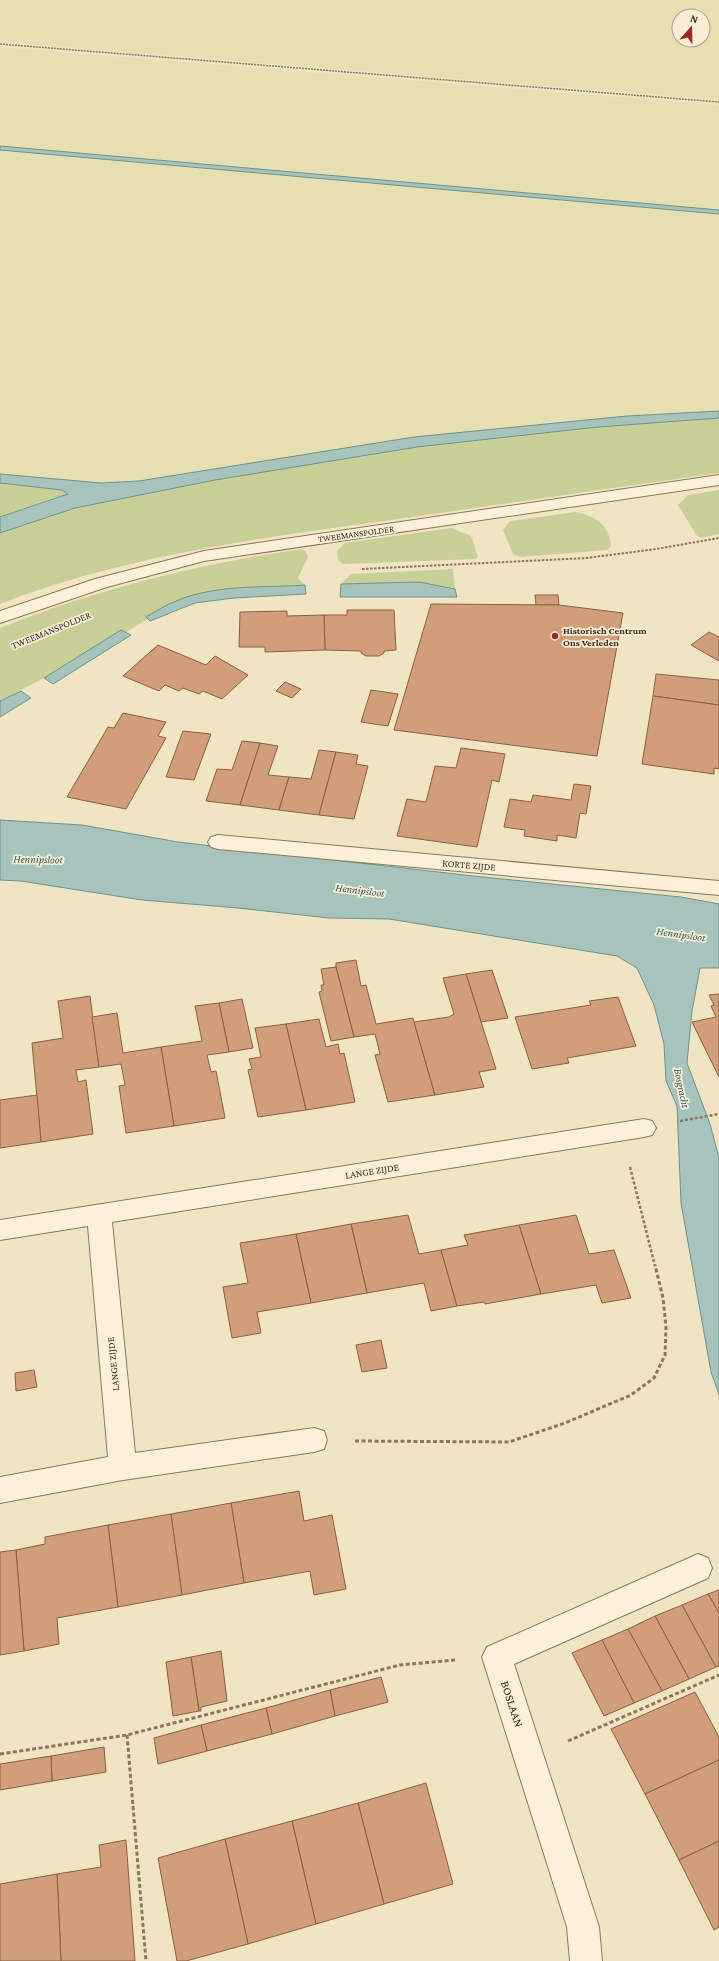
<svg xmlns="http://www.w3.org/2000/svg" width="719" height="1961" font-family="'Crimson Pro',serif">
  <rect width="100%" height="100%" fill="#f1e4c5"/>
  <g fill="#e7dfb2" fill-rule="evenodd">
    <path d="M 0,0 L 719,0 L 719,100 L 0,42 ZM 679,16 L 703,16 L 703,40 L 679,40 Z"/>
    <polygon points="0,47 719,105 719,210 0,146"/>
    <polygon points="0,150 719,214 719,411 627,416 414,437 140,481 101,483 0,474"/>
  </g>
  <g fill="#c8d098">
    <path d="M 719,418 L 719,473 C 607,489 496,505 384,521 C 253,539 124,556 0,604 L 0,533 L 75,508 L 215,480 L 417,447 L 598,427 Z"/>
    <polygon points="0,483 62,490 68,494 0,517"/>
    <polygon points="719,490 719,534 701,538 697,536 678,505 688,495"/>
    <path d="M 576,512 C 595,516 609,524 611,546 L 607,550 L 521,557 L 513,554 L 503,530 L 510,521 Z"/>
    <polygon points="451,528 471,536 478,557 476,559 343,564 338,560 337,551 345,543"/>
    <path d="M 302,549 L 306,552 L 308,557 L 298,578 L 305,585 L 228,589 L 146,617 L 147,619 L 120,636 L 121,630 L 44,678 L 0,701 L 0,628 C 97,589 198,564 302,549 Z"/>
    <polygon points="453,569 455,589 419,582 341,584 351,574"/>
  </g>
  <g fill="#a7c4bc" stroke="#6d938a">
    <polygon points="0,146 719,210 719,214 0,150"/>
    <polygon points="719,411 719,418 598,427 417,447 215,480 75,508 0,533 0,517 68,494 62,490 0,483 0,474 101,483 139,481 414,437 627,416"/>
    <polygon points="419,582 455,589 457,597 340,597 341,584"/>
    <path d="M 305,585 L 306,594 L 234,598 L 195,603 L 150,621 L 146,617 C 156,611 166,605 176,601 C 216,584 263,588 305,585 Z"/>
    <polygon points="121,630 131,635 53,684 44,678"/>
    <polygon points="21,691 31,698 0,717 0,701"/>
    <polygon points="0,820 82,825 178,842 473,876 681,897 719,904 719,968 700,968 692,1011 687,1063 710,1124 719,1158 719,1395 711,1372 681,1203 677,1106 666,1081 664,1044 654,1005 637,968 617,956 389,919 329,918 238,908 142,900 21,881 0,880"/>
  </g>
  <g fill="#d09f79" stroke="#8d5f3e">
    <polygon points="535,595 558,595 559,605 536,605"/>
    <polygon points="431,604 559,605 623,613 597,756 394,730"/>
    <polygon points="347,610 394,610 396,650 384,651 384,653 379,656 366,656 361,653 361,651 325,650 324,615 347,615"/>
    <polygon points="287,611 287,616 324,615 325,650 265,652 265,647 239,647 240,612"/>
    <polygon points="709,632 719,637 719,661 691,645"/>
    <polygon points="158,645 206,665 215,656 248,675 222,699 203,691 199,694 183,688 179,691 165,685 159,691 123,676"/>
    <polygon points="656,674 719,680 719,705 653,696"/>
    <polygon points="285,682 301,689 292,698 276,691"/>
    <polygon points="371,690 398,694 388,726 361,722"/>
    <polygon points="653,696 719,705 719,769 714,768 714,774 642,764"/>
    <polygon points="123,713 166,722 158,736 166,738 126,809 67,797 108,727 114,728"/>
    <polygon points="183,731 211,734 194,780 166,777"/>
    <polygon points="242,741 260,743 240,805 206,801 217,769 232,770"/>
    <polygon points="260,743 278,746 268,775 289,777 279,810 240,805"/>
    <polygon points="461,748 505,754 499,782 492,780 477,847 397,836 407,799 426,802 435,766 456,768"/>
    <polygon points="319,750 336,752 319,815 279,810 289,777 311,779"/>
    <polygon points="336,752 358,755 356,764 368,766 354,819 319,815"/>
    <polygon points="574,784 591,786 586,814 580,813 576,838 557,835 557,841 524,836 525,830 504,827 510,799 531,802 533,795 571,800"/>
    <polygon points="356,960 361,986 366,985 376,1024 413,1018 435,1095 388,1102 375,1055 380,1054 375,1034 354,1037 336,967 336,963"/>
    <polygon points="336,967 354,1037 331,1041 319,992 322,991 321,985 324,985 321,969"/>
    <polygon points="492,970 508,1018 481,1022 466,974"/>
    <polygon points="466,974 496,1069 479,1072 484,1087 435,1095 414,1022 449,1017 454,1014 443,978"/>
    <polygon points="719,994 719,1077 692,1022 716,1017 711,1006 714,1005 709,995"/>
    <polygon points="90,996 99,1067 76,1070 78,1082 86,1080 93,1134 41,1142 32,1043 63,1038 58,1001"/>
    <polygon points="618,997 636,1046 567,1058 569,1063 532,1069 515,1017 591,1005 589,1001"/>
    <polygon points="242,999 253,1048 229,1052 219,1003"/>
    <polygon points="219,1003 229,1052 207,1055 211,1072 216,1071 225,1118 174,1126 161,1047 202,1041 195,1006"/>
    <polygon points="117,1013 123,1053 161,1047 174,1126 126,1133 119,1086 125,1085 121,1064 99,1067 92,1017"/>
    <polygon points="319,1019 326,1047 338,1044 340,1054 344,1053 355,1102 306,1110 286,1024"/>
    <polygon points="286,1024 306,1110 258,1117 248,1070 252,1069 249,1059 261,1057 255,1028"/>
    <polygon points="37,1095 41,1142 0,1148 0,1100"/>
    <polygon points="408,1215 419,1254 441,1250 457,1306 431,1311 424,1283 367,1293 351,1224"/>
    <polygon points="576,1215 589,1254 614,1250 631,1298 602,1303 596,1285 541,1294 519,1225"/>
    <polygon points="351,1224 367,1293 311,1303 296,1234"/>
    <polygon points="519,1225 541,1294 485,1304 484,1302 457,1306 441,1250 468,1245 464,1235"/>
    <polygon points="296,1234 311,1303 257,1312 261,1333 232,1338 223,1287 248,1283 240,1243"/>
    <polygon points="381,1340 387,1368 362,1372 356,1345"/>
    <polygon points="34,1370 37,1387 16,1391 15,1373"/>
    <polygon points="299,1491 304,1521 332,1515 346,1589 314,1595 310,1571 244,1583 231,1503"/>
    <polygon points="231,1503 244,1583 182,1595 171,1514"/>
    <polygon points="171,1514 182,1595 118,1607 108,1525"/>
    <polygon points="108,1525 118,1607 57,1618 59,1644 24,1651 16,1550 45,1544 45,1537"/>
    <polygon points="16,1550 24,1651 0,1655 0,1552"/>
    <polygon points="719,1590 719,1613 708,1594"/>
    <polygon points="708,1594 719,1613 719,1666 716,1667 682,1605"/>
    <polygon points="682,1605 716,1667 689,1679 655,1616"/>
    <polygon points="655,1616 689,1679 662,1691 628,1629"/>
    <polygon points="628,1629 662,1691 634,1703 602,1640"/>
    <polygon points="602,1640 634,1703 604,1716 572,1653"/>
    <polygon points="221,1651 227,1701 201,1707 201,1711 199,1711 191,1657"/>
    <polygon points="191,1657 199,1711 173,1716 166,1662"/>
    <polygon points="381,1677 388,1702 335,1716 330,1690"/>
    <polygon points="330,1690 335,1716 272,1734 266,1708"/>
    <polygon points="695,1692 719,1737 719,1760 645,1794 611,1729"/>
    <polygon points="266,1708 272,1734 207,1751 201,1725"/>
    <polygon points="201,1725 207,1751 158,1764 154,1738"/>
    <polygon points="104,1747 106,1772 52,1781 51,1756"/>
    <polygon points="51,1756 52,1781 0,1790 0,1764"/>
    <polygon points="719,1760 719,1841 679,1860 645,1794"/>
    <polygon points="426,1783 453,1884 384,1904 358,1803"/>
    <polygon points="358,1803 384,1904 316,1924 292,1821"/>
    <polygon points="292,1821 316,1924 248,1944 225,1839"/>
    <polygon points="225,1839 248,1944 186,1961 177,1961 158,1858"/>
    <polygon points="126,1840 135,1961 61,1961 57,1874 101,1867 99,1845"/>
    <polygon points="719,1841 719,1927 714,1930 679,1860"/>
    <polygon points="57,1874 61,1961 0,1961 0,1884"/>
  </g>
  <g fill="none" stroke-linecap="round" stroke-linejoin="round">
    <defs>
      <polygon id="service" points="698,1554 708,1558 712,1568 708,1578 514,1664 599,1927 602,1961 570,1961 567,1927 482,1657 487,1647"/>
      <polygon id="pedestrian" points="218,835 719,881 719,895 218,849 211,847 208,842 211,837"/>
      <g id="minor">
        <polygon points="719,475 719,485 204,561 107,587 0,623 0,611 95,579 204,551"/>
        <polygon points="644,1119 652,1121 656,1128 652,1135 644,1137 112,1222 135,1453 314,1428 324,1431 327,1440 324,1449 314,1452 123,1480 0,1503 0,1477 108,1457 88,1226 0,1240 0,1220"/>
      </g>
    </defs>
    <use href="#service" stroke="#8d765a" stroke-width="2"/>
    <use href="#pedestrian" stroke="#8d765a" stroke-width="2"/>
    <use href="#minor" stroke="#8d765a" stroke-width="2"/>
    <polyline stroke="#8d765a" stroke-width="1.5" stroke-dasharray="2 1" stroke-linecap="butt" points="0,44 719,102"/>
    <polyline stroke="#8d765a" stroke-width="2" stroke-dasharray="2.5 1.5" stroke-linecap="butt" points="362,569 587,558 656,549 719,538"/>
    <g stroke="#8d765a" stroke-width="2.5" stroke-dasharray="3 2" stroke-linecap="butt">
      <polyline points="680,1121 719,1114"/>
      <polyline points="630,1167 655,1266"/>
    </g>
    <g stroke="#8d765a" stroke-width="3" stroke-dasharray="4 2.5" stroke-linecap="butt">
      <polyline points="355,1441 509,1442 565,1423 631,1395 654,1378 665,1355 666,1327 663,1298 655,1265"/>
      <polyline points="127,1735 146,1961"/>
      <polyline points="568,1741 719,1675"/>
      <polyline points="0,1754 127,1735 400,1665 455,1660"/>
    </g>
    <use href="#service" fill="#fbf1d9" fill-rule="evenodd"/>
    <use href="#pedestrian" fill="#fbf1d9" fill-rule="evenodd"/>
    <use href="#minor" fill="#fbf1d9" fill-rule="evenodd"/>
  </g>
  <circle fill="#9f2726" stroke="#f7eed5" stroke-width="1.5" cx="555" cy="636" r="4"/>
  <g text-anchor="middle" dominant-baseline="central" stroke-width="3.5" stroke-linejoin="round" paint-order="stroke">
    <g font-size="9" fill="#3c2d1e" stroke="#f7eed5">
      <text transform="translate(356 534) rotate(-8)">TWEEMANSPOLDER</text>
    </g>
    <g font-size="10" fill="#3c2d1e" stroke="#f7eed5">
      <text transform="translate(51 630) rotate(-22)">TWEEMANSPOLDER</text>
      <text transform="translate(469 865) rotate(5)">KORTE ZIJDE</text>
      <text transform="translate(372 1171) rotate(-9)">LANGE ZIJDE</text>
      <text transform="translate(113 1364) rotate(-96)">LANGE ZIJDE</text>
    </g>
    <g font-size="10" font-weight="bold" fill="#3c2d1e" stroke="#f7eed5" text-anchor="start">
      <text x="563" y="630">Historisch Centrum<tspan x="563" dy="12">Ons Verleden</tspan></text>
    </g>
    <g font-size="11" font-style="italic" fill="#2d5c5a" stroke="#f7eed5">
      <text transform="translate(38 859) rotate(1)">Hennipsloot</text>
      <text transform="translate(360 890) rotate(7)">Hennipsloot</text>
      <text transform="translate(681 934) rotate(8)">Hennipsloot</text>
      <text transform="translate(682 1088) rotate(78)">Bosgracht</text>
    </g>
    <g font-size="12" fill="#3c2d1e" stroke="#f7eed5">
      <text transform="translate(512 1704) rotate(72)">BOSLAAN</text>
    </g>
  </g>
  <g transform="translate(691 28) rotate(20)"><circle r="19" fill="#f7eed5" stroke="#aca18c"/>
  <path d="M0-3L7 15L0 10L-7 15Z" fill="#9f2726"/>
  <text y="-6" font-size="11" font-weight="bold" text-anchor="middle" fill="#3c2d1e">N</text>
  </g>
</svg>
